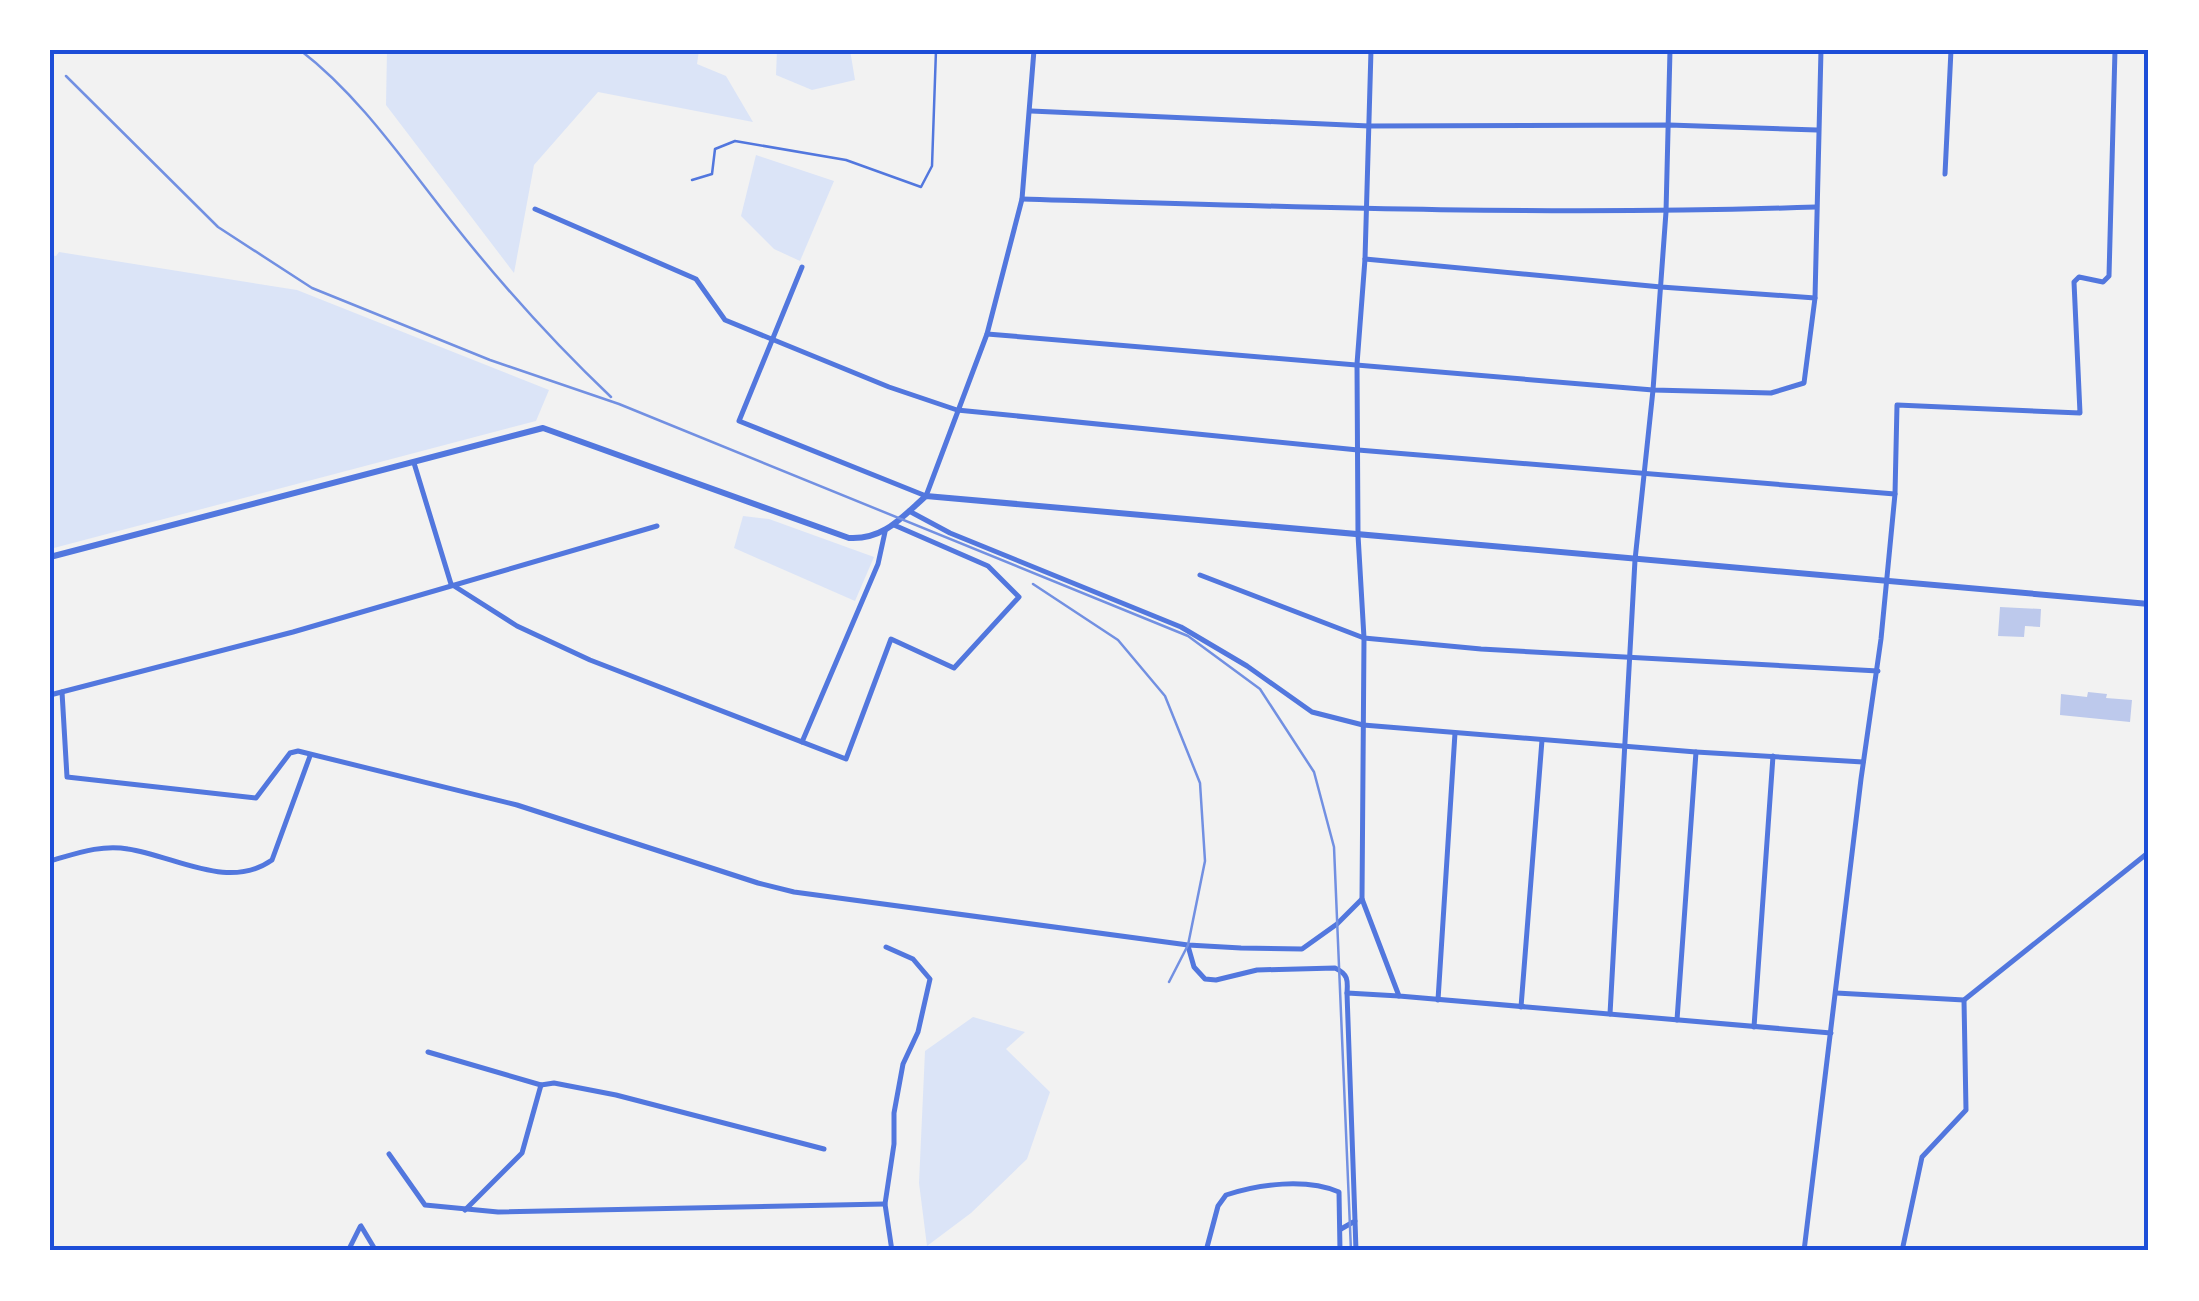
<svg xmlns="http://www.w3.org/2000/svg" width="2199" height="1301" font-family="'Fira Sans Condensed',sans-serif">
  <rect width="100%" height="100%" fill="#f2f2f2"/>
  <g fill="#dbe4f7">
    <polygon points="387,50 699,50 697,64 726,76 753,122 598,92 534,165 514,273 386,105"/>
    <polygon points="777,50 850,50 855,80 812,90 776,75"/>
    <polygon points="756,155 834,181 800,261 774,249 741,216"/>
    <polygon points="59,252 297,290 549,390 536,421 50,549 50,255 56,256"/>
    <polygon points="743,516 769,519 874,557 855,601 734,548"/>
    <polygon points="973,1017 1025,1032 1006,1049 1050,1092 1027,1159 971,1213 927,1246 919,1183 925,1051"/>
  </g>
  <g fill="#bdc9ec">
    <polygon points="2000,607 2041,609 2040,627 2025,626 2024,637 1998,636"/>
    <polygon points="2088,692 2107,694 2106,698 2132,700 2130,722 2060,715 2061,694 2087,697"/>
  </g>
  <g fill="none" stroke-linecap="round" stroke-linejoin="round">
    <polyline stroke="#5277de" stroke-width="2.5" points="692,180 712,174 715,149 735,141 846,160 921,187 932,166 936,50"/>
    <g stroke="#5277de" stroke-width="5">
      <polyline points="1371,50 1365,259 1357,364 1358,535 1364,638 1362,899 1399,996 1831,1033"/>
      <polyline points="1031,111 1369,126 1669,125 1817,130"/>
      <polyline points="1945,174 1951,50"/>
      <path d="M 1022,199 C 1287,207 1551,216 1816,207"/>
      <polyline points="535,209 696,279 725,320 889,387 957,410 1358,450 1895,494"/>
      <polyline points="1365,259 1661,287 1815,298"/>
      <polyline points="802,267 739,421 926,496 987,334 1022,199 1034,50"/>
      <polyline points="987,334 1653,390 1771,393 1804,383 1815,298 1821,50"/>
      <polyline points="414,463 451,584 517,626 590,660 846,759 891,639 954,668 1019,597 988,566 894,525"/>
      <polyline points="909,511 950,533 1181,627 1247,666 1312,712 1363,725 1696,752 1863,762"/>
      <polyline points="1200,575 1364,638 1481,649 1878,671"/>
      <polyline points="62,692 67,777 256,798 290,753 298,751 517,805 758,883 794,892 1188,945 1241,948 1302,949 1337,924 1362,899"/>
      <polyline points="50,695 293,632 657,526"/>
      <polyline points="802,742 878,564 885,532"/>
      <path d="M 50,861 C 75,854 101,844 128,849 C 175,856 228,891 272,860 L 310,756"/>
      <path d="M 1188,946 L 1194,967 L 1205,979 L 1216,980 L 1257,970 L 1335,968 C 1348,974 1348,980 1347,993"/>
      <polyline points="886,947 913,959 930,979 918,1032 903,1064 894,1113 894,1144 885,1204 892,1251"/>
      <polyline points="1836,993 1964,1000 2149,852"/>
      <polyline points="1438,1000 1455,733"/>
      <polyline points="1521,1007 1542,740"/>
      <polyline points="1610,1014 1635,560 1653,390 1666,212 1670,50"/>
      <polyline points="1677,1020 1696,752"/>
      <polyline points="1754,1027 1773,756"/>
      <polyline points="428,1052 541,1085 554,1083 616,1095 824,1149"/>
      <polyline points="389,1154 425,1205 498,1212 885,1204"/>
      <polyline points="465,1210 522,1153 541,1085"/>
      <polyline points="1355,1221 1356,1251"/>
      <polyline points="361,1226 376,1251"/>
      <polyline points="1341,1229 1355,1221 1347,993 1399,996"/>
      <polyline points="348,1251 360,1227"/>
      <path d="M 1206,1251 L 1218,1206 L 1226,1195 C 1259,1184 1306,1178 1339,1192 L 1340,1251"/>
      <polyline points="1804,1251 1861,779 1881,639 1895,494 1897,405 2080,413 2074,282 2079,277 2103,282 2109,276 2115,50"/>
      <polyline points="1902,1251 1922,1157 1966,1110 1964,1000"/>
    </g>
    <path stroke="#5277de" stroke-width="6" d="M 50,557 L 543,428 L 849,538 C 884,540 902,517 926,496 L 2149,604"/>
    <g stroke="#7290e2" stroke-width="2.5">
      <path d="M 300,50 C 360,96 405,163 452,222 C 501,284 554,343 611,397"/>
      <polyline points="66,76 218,227 312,288 490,360 619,404 1188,636 1260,689 1314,772 1334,847 1351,1251"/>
      <polyline points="1033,584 1118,640 1165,696 1200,783 1205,861 1188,945 1169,982"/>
    </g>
  </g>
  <rect width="2199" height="1301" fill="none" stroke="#ffffff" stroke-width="105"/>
  <rect x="52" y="52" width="2094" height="1196" fill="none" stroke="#1d4ed8" stroke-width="4"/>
</svg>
